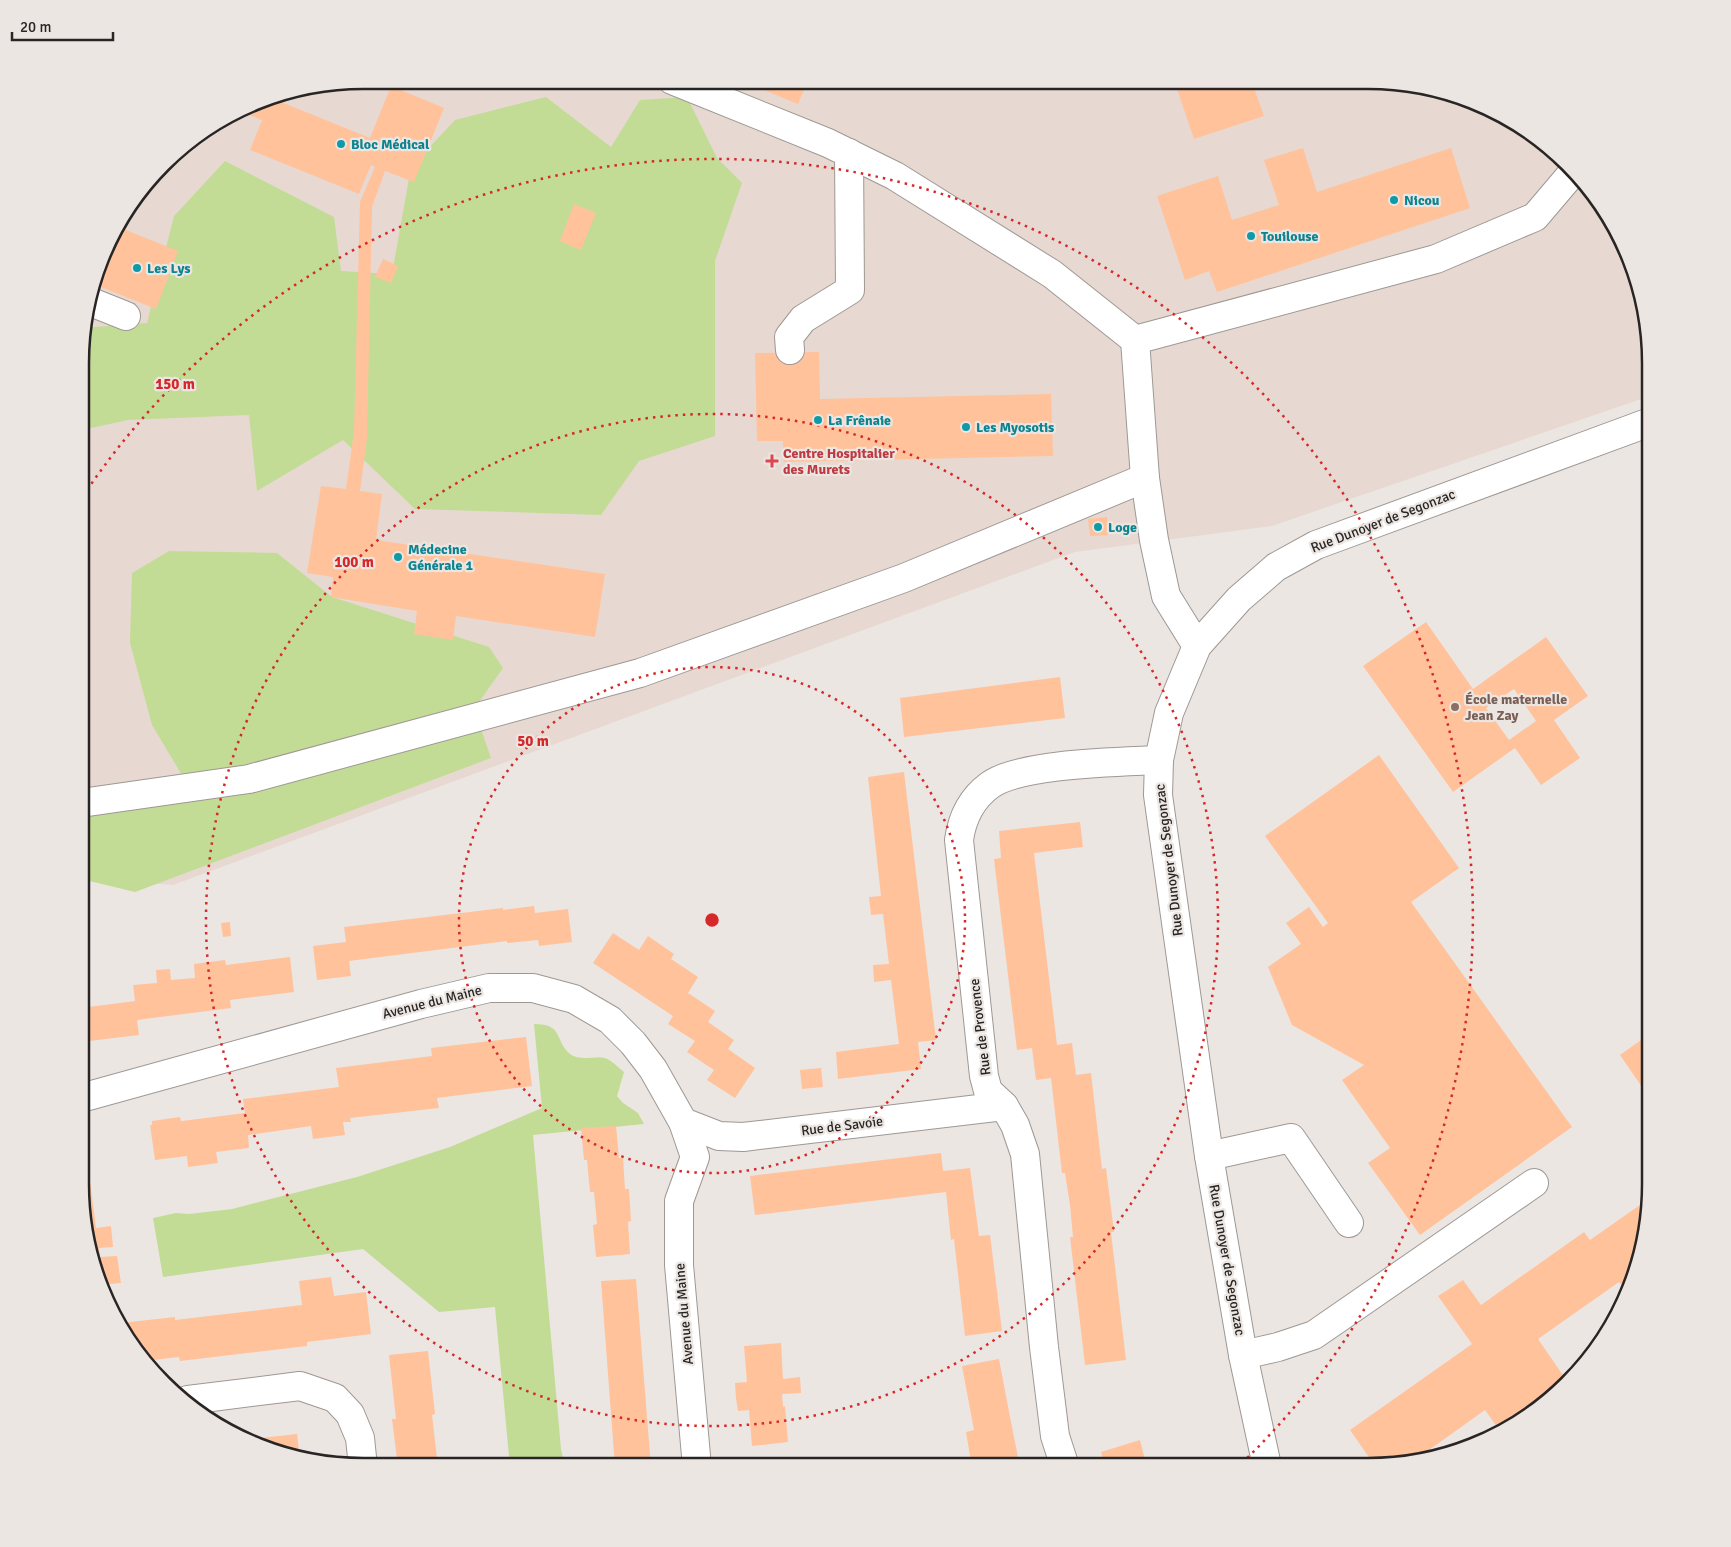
<svg xmlns="http://www.w3.org/2000/svg" width="1731" height="1547" font-family="Signika,sans-serif">
  <rect width="100%" height="100%" fill="#ece6e3"/>
  <polygon fill="#e7d9d1" points="363,80 1387,81 1494,109 1581,176 1629,254 1650,344 1650,396 1272,526 1075,552 173,885 81,878 82,325 118,222 177,150 272,95"/>
  <g fill="#c2dc96">
    <polygon points="546,97 611,147 640,100 687,97 717,158 742,183 715,261 715,436 639,461 601,515 415,509 343,440 257,491 249,415 128,420 82,430 82,328 147,323 174,216 225,161 334,217 341,271 392,274 411,167 455,120"/>
    <polygon points="169,551 277,553 332,597 489,647 503,668 474,709 491,758 135,892 81,879 81,810 192,792 152,725 130,643 132,573"/>
    <path d="M 534,1024 C 564,1024 554,1040 570,1054 C 581,1062 595,1055 605,1058 C 611,1060 619,1068 624,1072 L 617,1096 L 623,1103 L 638,1113 L 644,1124 L 533,1135 L 561,1449 L 565,1467 L 510,1467 L 495,1307 L 439,1312 L 363,1249 L 163,1277 L 153,1218 L 176,1213 L 189,1214 L 232,1209 L 357,1177 L 450,1147 L 542,1108 Z"/>
  </g>
  <g fill="#ffc29b" fill-rule="evenodd">
    <polygon points="745,80 808,80 798,104 744,82"/>
    <polygon points="1174,80 1235,81 1237,87 1252,82 1264,116 1194,139"/>
    <polygon points="391,86 444,108 414,182 385,171 372,207 367,438 360,491 382,494 376,540 605,574 595,637 456,616 453,640 414,634 417,611 331,597 333,577 307,573 321,486 346,489 354,432 360,202 375,167 371,165 359,194 250,150 262,120 243,112 272,95 284,93 281,102 370,138"/>
    <polygon points="1303,148 1317,192 1451,148 1470,208 1217,292 1209,271 1185,280 1157,196 1218,176 1232,220 1279,205 1264,160"/>
    <polygon points="574,204 596,213 581,250 560,241"/>
    <polygon points="116,226 178,251 156,309 96,285"/>
    <polygon points="383,259 398,266 391,283 375,277"/>
    <polygon points="819,352 820,399 1051,394 1053,456 784,462 783,441 757,441 755,353"/>
    <polygon points="1107,517 1108,535 1090,536 1088,519"/>
    <path d="M 1426,622 L 1473,689 L 1546,637 L 1588,696 L 1554,720 L 1580,758 L 1541,785 L 1515,748 L 1453,792 L 1363,666 ZM 1514,689 L 1536,721 L 1509,740 L 1486,708 Z"/>
    <polygon points="1060,677 1065,718 904,737 900,698"/>
    <polygon points="1379,755 1459,868 1411,902 1572,1127 1420,1235 1368,1163 1390,1148 1342,1080 1364,1065 1292,1025 1268,967 1301,944 1286,923 1309,907 1323,927 1328,923 1265,836"/>
    <polygon points="904,772 936,1040 918,1042 921,1069 838,1079 836,1052 899,1044 891,980 874,982 873,965 889,964 883,914 871,915 869,897 881,896 868,777"/>
    <polygon points="1080,822 1083,847 1034,853 1057,1045 1072,1043 1076,1075 1091,1073 1102,1169 1106,1168 1114,1232 1111,1232 1126,1360 1085,1365 1070,1237 1073,1237 1070,1205 1065,1173 1062,1173 1051,1078 1036,1080 1032,1048 1017,1050 994,859 1001,858 999,831"/>
    <polygon points="534,906 535,913 568,909 572,942 539,946 538,940 507,943 507,941 349,961 351,976 317,980 313,946 346,942 344,927 503,908 503,910"/>
    <polygon points="230,922 231,936 223,937 221,923"/>
    <polygon points="613,933 639,950 648,936 674,954 671,959 698,977 688,993 715,1011 708,1022 734,1040 728,1049 755,1068 735,1098 707,1080 714,1070 687,1052 695,1041 668,1024 673,1016 593,963"/>
    <polygon points="290,957 294,992 230,1000 231,1008 137,1020 139,1035 81,1042 81,1008 135,1001 133,985 157,983 156,970 170,969 171,980 195,978 194,964 225,960 226,965"/>
    <polygon points="1651,1033 1651,1100 1620,1055"/>
    <polygon points="526,1037 532,1086 437,1098 439,1108 350,1118 351,1122 343,1122 345,1135 313,1139 311,1126 248,1135 249,1148 216,1152 218,1163 188,1167 187,1156 155,1160 150,1125 152,1125 152,1121 180,1117 181,1121 182,1121 245,1113 243,1099 339,1087 336,1068 432,1056 431,1048"/>
    <polygon points="821,1068 823,1087 802,1089 800,1070"/>
    <polygon points="616,1126 619,1158 623,1158 625,1189 629,1189 631,1221 628,1222 630,1254 596,1257 593,1225 597,1224 594,1192 590,1192 587,1160 584,1160 581,1128"/>
    <polygon points="941,1153 943,1171 970,1168 979,1236 990,1235 1002,1331 965,1336 954,1239 951,1240 946,1192 755,1215 750,1176"/>
    <polygon points="87,1158 96,1228 111,1226 113,1247 99,1248 100,1257 117,1256 121,1283 100,1285 81,1203 81,1159"/>
    <polygon points="1650,1198 1646,1240 1629,1290 1626,1291 1619,1282 1538,1339 1567,1381 1556,1396 1500,1431 1485,1410 1415,1460 1387,1466 1375,1466 1350,1430 1472,1344 1438,1296 1463,1280 1481,1305 1584,1232 1590,1240"/>
    <polygon points="331,1277 334,1296 366,1292 371,1334 307,1342 307,1346 180,1361 179,1357 144,1361 121,1323 175,1317 175,1320 302,1305 299,1281"/>
    <polygon points="636,1279 651,1467 615,1467 601,1281"/>
    <polygon points="781,1343 783,1379 800,1377 801,1393 782,1394 783,1407 785,1406 788,1442 752,1446 749,1410 738,1411 736,1398 735,1383 747,1382 744,1346"/>
    <polygon points="428,1351 435,1414 432,1415 438,1467 398,1467 392,1419 396,1419 389,1355"/>
    <polygon points="999,1359 1011,1422 1020,1467 981,1467 980,1461 971,1462 966,1432 974,1430 962,1366"/>
    <polygon points="297,1434 300,1459 290,1457 244,1440"/>
    <polygon points="1140,1440 1147,1467 1105,1467 1101,1452"/>
  </g>
  <g fill="none" stroke-linecap="round" stroke-linejoin="round">
    <defs>
      <g id="minor">
        <polyline points="672,80 828,143 895,176 1052,274 1135,340 1436,259 1535,217 1574,171"/>
        <polyline points="91,302 126,316"/>
        <polyline points="1135,340 1145,478 1154,540 1166,596 1197,646"/>
        <polyline points="790,350 789,337 803,319 850,290 849,153"/>
        <polyline points="81,803 249,779 640,673 904,578 1145,478"/>
        <polyline points="81,1098 421,1004 489,988 533,988 574,999 610,1020 633,1043 653,1069 683,1122 695,1157 679,1201 679,1265 697,1467"/>
        <polyline points="683,1122 719,1136 743,1137 1004,1106"/>
        <polyline points="1209,1156 1291,1138 1349,1223"/>
        <polyline points="1243,1355 1278,1347 1314,1335 1534,1183"/>
        <polyline points="188,1400 300,1386 335,1398 350,1414 360,1438 363,1467"/>
        <path d="M 1065,1467 L 1055,1436 L 1044,1347 L 1025,1154 L 1015,1125 L 1004,1106 L 988,1091 L 984,1076 L 959,840 C 962,818 971,799 990,785 C 1021,763 1119,762 1159,760"/>
      </g>
      <polyline id="major" points="1267,1466 1243,1355 1209,1156 1158,795 1159,760 1169,713 1197,646 1239,599 1276,567 1316,545 1650,422"/>
    </defs>
    <use href="#minor" stroke="#9e9894" stroke-width="30"/>
    <use href="#major" stroke="#9e9894" stroke-width="30"/>
    <use href="#minor" stroke="#fff" stroke-width="28"/>
    <use href="#major" stroke="#fff" stroke-width="28"/>
  </g>
  <g fill="none" stroke="#d62828" stroke-width="2.5" stroke-dasharray="2.5 5">
    <circle cx="712" cy="920" r="253"/>
    <circle cx="712" cy="920" r="506"/>
    <path d="M83 496A759 759 0 1 1 1239 1466"/>
  </g>
  <g fill="#0f9aa8" stroke="#ece6e3" stroke-width="2">
    <circle cx="341" cy="144" r="5"/>
    <circle cx="1394" cy="200" r="5"/>
    <circle cx="1251" cy="236" r="5"/>
    <circle cx="137" cy="268" r="5"/>
    <circle cx="818" cy="420" r="5"/>
    <circle cx="966" cy="427" r="5"/>
    <circle cx="1098" cy="527" r="5"/>
    <circle cx="398" cy="557" r="5"/>
  </g>
  <path fill="#e0444e" stroke="#ece6e3" stroke-width="2" d="M769.5 453.5h5v5h5v5h-5v5h-5v-5h-5v-5h5z"/>
  <circle fill="#8d6e63" stroke="#ece6e3" stroke-width="2" cx="1455" cy="707" r="5"/>
  <g text-anchor="middle" dominant-baseline="central" stroke-width="4.5" stroke-linejoin="round" paint-order="stroke">
    <g font-size="14" font-weight="bold" fill="#0d838f" stroke="#ece6e3" text-anchor="start">
      <text x="351" y="144">Bloc Médical</text>
      <text x="1404" y="200">Nicou</text>
      <text x="1261" y="236">Touilouse</text>
      <text x="147" y="268">Les Lys</text>
      <text x="828" y="420">La Frênaie</text>
      <text x="976" y="427">Les Myosotis</text>
      <text x="1108" y="527">Loge</text>
      <text x="408" y="549">Médecine<tspan x="408" dy="16">Générale 1</tspan></text>
    </g>
    <g font-size="14" font-weight="bold" fill="#be3a42" stroke="#ece6e3" text-anchor="start">
      <text x="783" y="453">Centre Hospitalier<tspan x="783" dy="16">des Murets</tspan></text>
    </g>
    <g font-size="14" fill="#282524" stroke="#ece6e3">
      <text transform="translate(1383 521) rotate(-21)">Rue Dunoyer de Segonzac</text>
      <text transform="translate(1169 860) rotate(-97)">Rue Dunoyer de Segonzac</text>
      <text transform="translate(432 1002) rotate(-14)">Avenue du Maine</text>
      <text transform="translate(980 1027) rotate(-97)">Rue de Provence</text>
      <text transform="translate(842 1126) rotate(-7)">Rue de Savoie</text>
      <text transform="translate(1227 1260) rotate(80)">Rue Dunoyer de Segonzac</text>
      <text transform="translate(684 1314) rotate(-95)">Avenue du Maine</text>
    </g>
    <g font-size="14" font-weight="bold" fill="#785e54" stroke="#ece6e3" text-anchor="start">
      <text x="1465" y="699">École maternelle<tspan x="1465" dy="16">Jean Zay</tspan></text>
    </g>
  </g>
  <path d="M0 0H1731V1547H0ZM363 89H1368A274 274 0 0 1 1642 363V1184A274 274 0 0 1 1368 1458H363A274 274 0 0 1 89 1184V363A274 274 0 0 1 363 89Z" fill="#ece6e3" fill-rule="evenodd"/>
  <path fill="none" stroke="#282524" stroke-width="2.5" d="M363 89H1368A274 274 0 0 1 1642 363V1184A274 274 0 0 1 1368 1458H363A274 274 0 0 1 89 1184V363A274 274 0 0 1 363 89Z"/>
  <circle cx="712" cy="920" r="8" fill="#d62828" stroke="#ece6e3" stroke-width="2.5"/>
  <g font-size="15" text-anchor="middle" font-weight="bold" fill="#d62828" stroke="#ece6e3" stroke-width="4.5" stroke-linejoin="round" paint-order="stroke">
    <text x="175" y="389">150 m</text>
    <text x="354" y="567">100 m</text>
    <text x="533" y="746">50 m</text>
  </g>
  <path d="M12 32v8h101v-8" fill="none" stroke="#282524" stroke-width="2.5"/>
  <text x="20" y="32" font-size="15" fill="#282524" stroke="#ece6e3" stroke-width="4" paint-order="stroke">20 m</text>
</svg>
